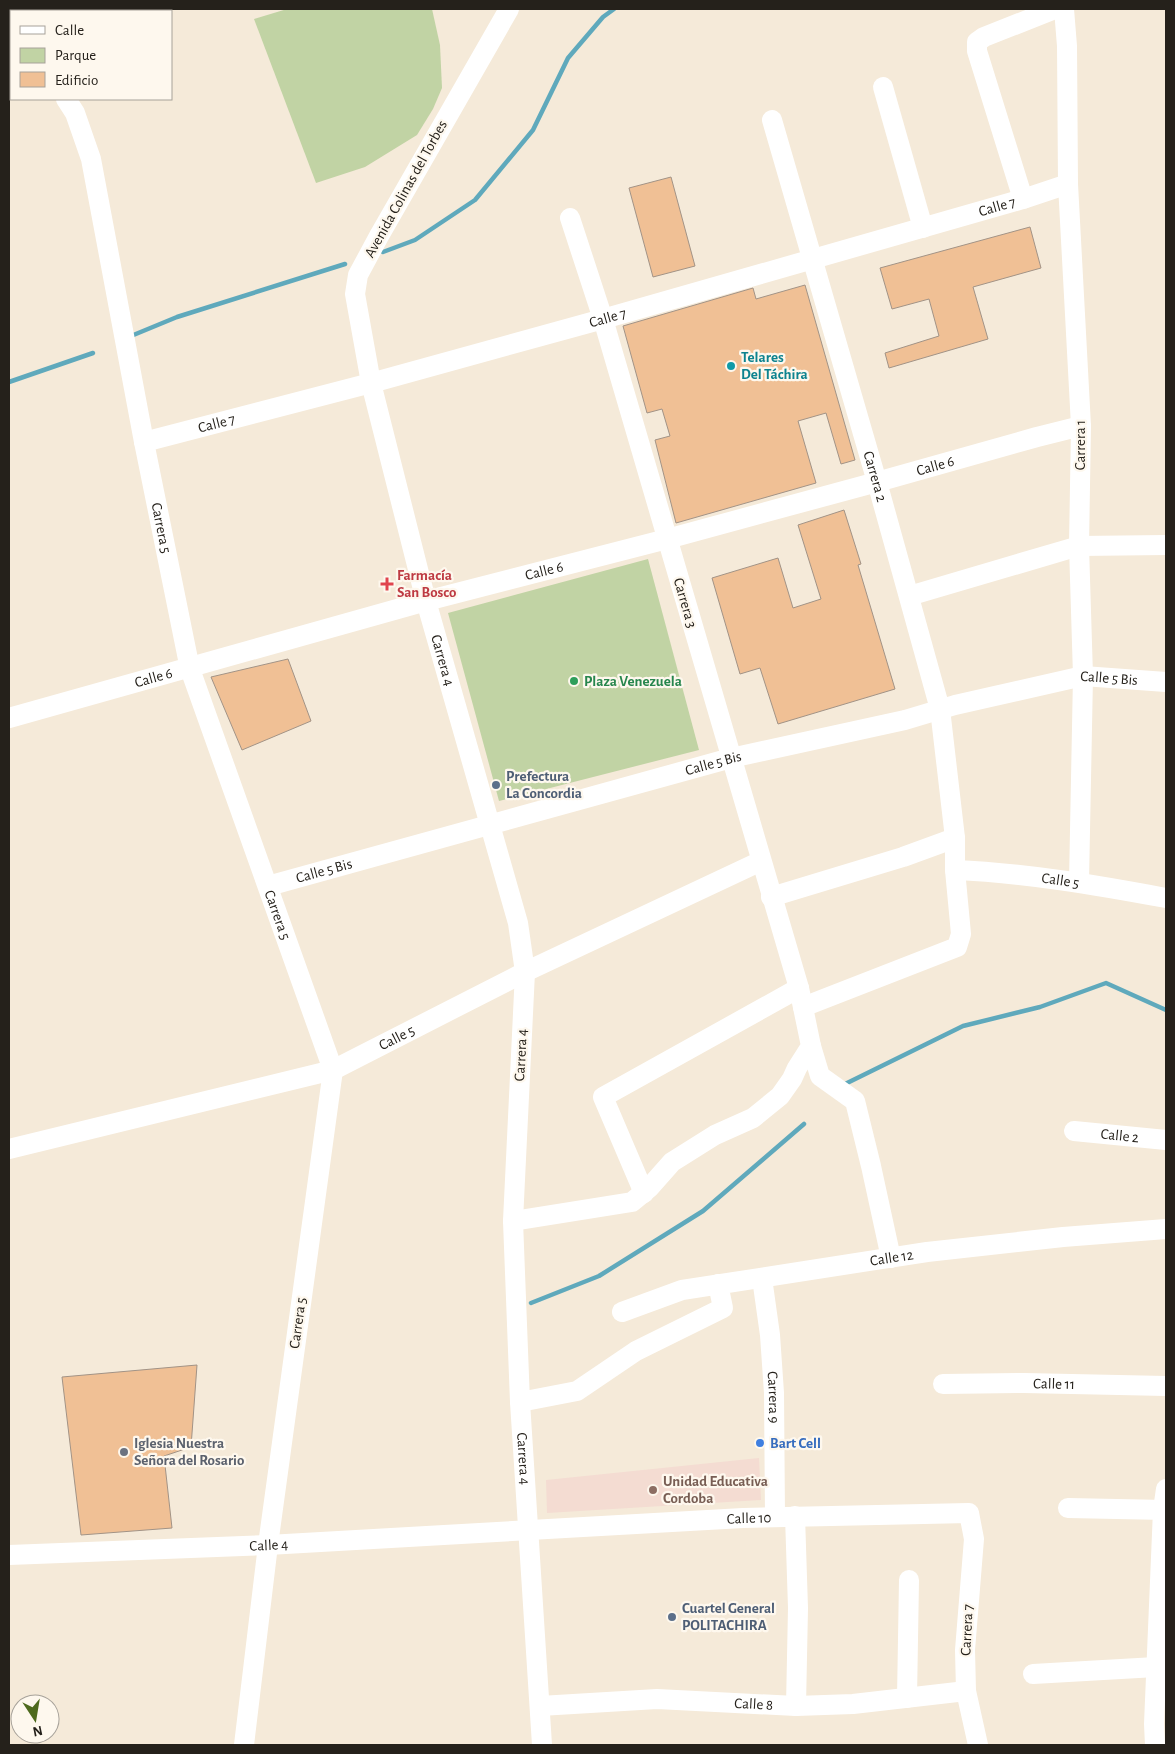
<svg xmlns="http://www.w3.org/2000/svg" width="1175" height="1754" font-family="'Alegreya Sans',sans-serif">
  <rect width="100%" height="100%" fill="#f5ead9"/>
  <polygon fill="#f4dcd2" points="759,1458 761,1500 547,1513 546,1480"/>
  <g fill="#c1d3a4">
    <polygon points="287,9 432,9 440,45 442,88 433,109 417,135 365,167 316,183 254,19"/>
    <polygon points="648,559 699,750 499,801 448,613"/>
  </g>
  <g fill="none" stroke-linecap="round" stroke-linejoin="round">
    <g stroke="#5fa9bc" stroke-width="4.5">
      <polyline points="383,252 415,240 475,200 533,130 568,58 603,17 614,9"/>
      <polyline points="131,336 177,317 345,264"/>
      <polyline points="9,382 93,353"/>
      <polyline points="843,1085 963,1026 1040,1007 1106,983 1166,1010"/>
      <polyline points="531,1303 599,1276 703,1211 804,1124"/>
    </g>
  </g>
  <g fill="#f0c095" stroke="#a29386">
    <polygon points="671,177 695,266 653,277 629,188"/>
    <polygon points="1030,227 1041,268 973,287 988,339 889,368 885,353 939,336 929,299 892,309 880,268"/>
    <polygon points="805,285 855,460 841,464 826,413 798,421 816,483 676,523 655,440 670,436 662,409 647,413 623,326 753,288 756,299"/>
    <polygon points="844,510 861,564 858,565 895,689 778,724 760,668 740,674 712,578 778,558 793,608 821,599 798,525"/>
    <polygon points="288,659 311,721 242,750 211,677"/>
    <polygon points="197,1365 191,1447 164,1456 172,1528 81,1535 62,1377"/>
  </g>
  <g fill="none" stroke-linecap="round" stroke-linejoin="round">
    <g stroke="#fff" stroke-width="20">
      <path id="s1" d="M 509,9 L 379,236 L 358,275 L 355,294 L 371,383 L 426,601 L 518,923 L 525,972 L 513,1221 L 520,1402 L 542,1745"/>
      <polyline points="1064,9 1067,46 1068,184 1081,426 1079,546 1083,676 1079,882"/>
      <polyline points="9,18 11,22"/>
      <polyline points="9,51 11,51"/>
      <polyline points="883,87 923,228"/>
      <path id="s2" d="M 66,99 L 75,113 L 91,159 L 144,442 L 190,669 L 333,1070 L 268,1545 L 244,1745"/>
      <path id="s3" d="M 772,120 L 877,482 L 940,709 L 955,838 L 955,870 L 961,934 L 957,947 L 803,1007"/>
      <polyline points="1023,199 977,51 977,42 984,37 1055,9"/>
      <path id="s4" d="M 144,442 L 371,383 L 603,319 L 1023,199 L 1068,184"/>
      <polyline points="909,596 1079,546 1166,545"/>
      <path id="s5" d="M 9,718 L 426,601 L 667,539 L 877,482 L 1037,437 L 1081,426"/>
      <path id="s6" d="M 955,870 C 1026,873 1096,885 1166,898"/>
      <path id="s7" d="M 268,886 L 731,758 L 905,720 L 955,705 L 1083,676 L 1166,682"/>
      <polyline points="771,897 903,857 955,838"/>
      <polyline points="811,1046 820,1076 855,1101 871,1166 891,1258"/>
      <path id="s8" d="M 1074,1131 L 1166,1140"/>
      <path id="s9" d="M 9,1149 L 333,1070 L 525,972 L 761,861"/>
      <polyline points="644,1193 603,1097 799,988"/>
      <polyline points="513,1221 632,1202 649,1188 672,1162 715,1135 753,1118 780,1096 792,1079 797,1068 811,1046 799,988 603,319 570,218"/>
      <path id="s10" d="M 762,1278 L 770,1335 L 774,1393 L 775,1517"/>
      <path id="s11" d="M 622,1312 L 682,1290 L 927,1252 L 1063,1237 L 1166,1229"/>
      <path id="s12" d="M 943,1384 L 1024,1383 L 1166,1386"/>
      <polyline points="520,1402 577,1391 636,1351 723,1308 718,1284"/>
      <polyline points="1068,1508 1166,1510"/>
      <polyline points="795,1516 798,1608 796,1706"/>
      <path id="s13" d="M 9,1555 L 268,1545 L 743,1518 L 969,1513 L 974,1539 L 965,1650 L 966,1691 L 978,1745"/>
      <polyline points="1033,1674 1156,1667"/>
      <polyline points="907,1698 909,1580"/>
      <path id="s14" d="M 540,1706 L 657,1699 L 796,1706 L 853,1704 L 966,1691"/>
      <polyline points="1155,1745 1154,1724 1163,1510 1166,1489"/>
    </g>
  </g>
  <circle fill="#0f9aa8" stroke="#fef8ee" stroke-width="2" cx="731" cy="366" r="5"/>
  <path fill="#e0444e" stroke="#fef8ee" stroke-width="2" d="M384.5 576.5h5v5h5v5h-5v5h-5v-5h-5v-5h5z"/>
  <circle fill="#2e9e5b" stroke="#fef8ee" stroke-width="2" cx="574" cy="681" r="5"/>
  <g fill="#5c6f8a" stroke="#fef8ee" stroke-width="2">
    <circle cx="496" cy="785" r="5"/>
    <circle cx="672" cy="1617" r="5"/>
  </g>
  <circle fill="#3f7fe0" stroke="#fef8ee" stroke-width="2" cx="760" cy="1443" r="5"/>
  <circle fill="#6b7280" stroke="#fef8ee" stroke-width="2" cx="124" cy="1452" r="5"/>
  <circle fill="#8d6e63" stroke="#fef8ee" stroke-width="2" cx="653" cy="1490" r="5"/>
  <g text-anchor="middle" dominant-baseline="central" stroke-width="4.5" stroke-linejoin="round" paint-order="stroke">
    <g font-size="15" fill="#25211b" stroke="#fef8ee">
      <text transform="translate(406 189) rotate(-61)">Avenida Colinas del Torbes</text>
      <text stroke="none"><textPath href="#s4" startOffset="885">Calle 7</textPath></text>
      <text stroke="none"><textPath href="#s4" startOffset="480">Calle 7</textPath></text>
      <text stroke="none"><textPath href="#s4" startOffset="75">Calle 7</textPath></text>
      <text transform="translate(1080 445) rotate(-90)">Carrera 1</text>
      <text stroke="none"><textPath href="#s5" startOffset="960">Calle 6</textPath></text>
      <text stroke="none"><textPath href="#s3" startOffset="371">Carrera 2</textPath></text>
      <text stroke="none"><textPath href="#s2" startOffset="441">Carrera 5</textPath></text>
      <text stroke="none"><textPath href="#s5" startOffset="555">Calle 6</textPath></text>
      <text transform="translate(685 603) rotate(74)">Carrera 3</text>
      <text stroke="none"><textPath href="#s1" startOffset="702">Carrera 4</textPath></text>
      <text stroke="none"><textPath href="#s5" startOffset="150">Calle 6</textPath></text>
      <text stroke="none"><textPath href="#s7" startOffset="868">Calle 5 Bis</textPath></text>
      <text stroke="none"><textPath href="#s7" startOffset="462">Calle 5 Bis</textPath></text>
      <text stroke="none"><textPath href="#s7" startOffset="58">Calle 5 Bis</textPath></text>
      <text stroke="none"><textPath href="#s6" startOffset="106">Calle 5</textPath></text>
      <text stroke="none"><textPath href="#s2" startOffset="846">Carrera 5</textPath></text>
      <text stroke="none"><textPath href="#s9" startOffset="405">Calle 5</textPath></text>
      <text transform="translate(521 1055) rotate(-87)">Carrera 4</text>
      <text stroke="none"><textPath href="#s8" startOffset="46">Calle 2</textPath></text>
      <text stroke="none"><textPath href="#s11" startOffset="276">Calle 12</textPath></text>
      <text transform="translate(298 1323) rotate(-82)">Carrera 5</text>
      <text stroke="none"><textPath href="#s12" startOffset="111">Calle 11</textPath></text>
      <text stroke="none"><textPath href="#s10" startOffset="120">Carrera 9</textPath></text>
      <text stroke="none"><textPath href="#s1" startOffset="1512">Carrera 4</textPath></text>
      <text stroke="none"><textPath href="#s13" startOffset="741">Calle 10</textPath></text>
      <text stroke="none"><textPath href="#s13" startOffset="260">Calle 4</textPath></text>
      <text transform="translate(967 1630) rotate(-87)">Carrera 7</text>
      <text stroke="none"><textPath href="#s14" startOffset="214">Calle 8</textPath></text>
    </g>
    <g font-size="15" font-weight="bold" fill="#0d838f" stroke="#fef8ee" text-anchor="start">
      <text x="741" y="357">Telares<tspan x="741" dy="17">Del Táchira</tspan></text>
    </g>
    <g font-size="15" font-weight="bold" fill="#be3a42" stroke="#fef8ee" text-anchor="start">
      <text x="397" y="575">Farmacía<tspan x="397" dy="17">San Bosco</tspan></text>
    </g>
    <g font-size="15" font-weight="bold" fill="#27864d" stroke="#fef8ee" text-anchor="start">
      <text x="584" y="681">Plaza Venezuela</text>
    </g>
    <g font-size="15" font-weight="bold" fill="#4e5e75" stroke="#fef8ee" text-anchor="start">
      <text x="506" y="776">Prefectura<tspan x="506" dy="17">La Concordia</tspan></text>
      <text x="682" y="1608">Cuartel General<tspan x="682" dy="17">POLITACHIRA</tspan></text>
    </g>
    <g font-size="15" font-weight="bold" fill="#5b616d" stroke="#fef8ee" text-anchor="start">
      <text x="134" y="1443">Iglesia Nuestra<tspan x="134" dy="17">Señora del Rosario</tspan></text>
    </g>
    <g font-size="15" font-weight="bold" fill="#366cbe" stroke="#fef8ee" text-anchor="start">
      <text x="770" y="1443">Bart Cell</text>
    </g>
    <g font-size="15" font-weight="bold" fill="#785e54" stroke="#fef8ee" text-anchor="start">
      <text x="663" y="1481">Unidad Educativa<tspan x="663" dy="17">Cordoba</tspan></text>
    </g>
  </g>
  <rect width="1175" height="1754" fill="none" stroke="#25211b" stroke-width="20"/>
  <rect x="10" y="10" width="162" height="90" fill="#fef8ee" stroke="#a7a29a"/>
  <rect x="20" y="26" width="25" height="8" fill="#ffffff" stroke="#a7a29a"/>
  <text x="55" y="35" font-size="15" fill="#25211b">Calle</text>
  <rect x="20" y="48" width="25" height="15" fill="#c1d3a4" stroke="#a7a29a"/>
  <text x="55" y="60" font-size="15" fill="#25211b">Parque</text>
  <rect x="20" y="72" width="25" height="15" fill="#f0c095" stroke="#a7a29a"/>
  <text x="55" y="85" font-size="15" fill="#25211b">Edificio</text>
  <g transform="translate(35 1719) rotate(168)"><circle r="24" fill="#fef8ee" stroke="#a7a29a"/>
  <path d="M0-4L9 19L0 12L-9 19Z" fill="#4e6a1d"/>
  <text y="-8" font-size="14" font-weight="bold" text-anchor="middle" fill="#25211b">N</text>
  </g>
</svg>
